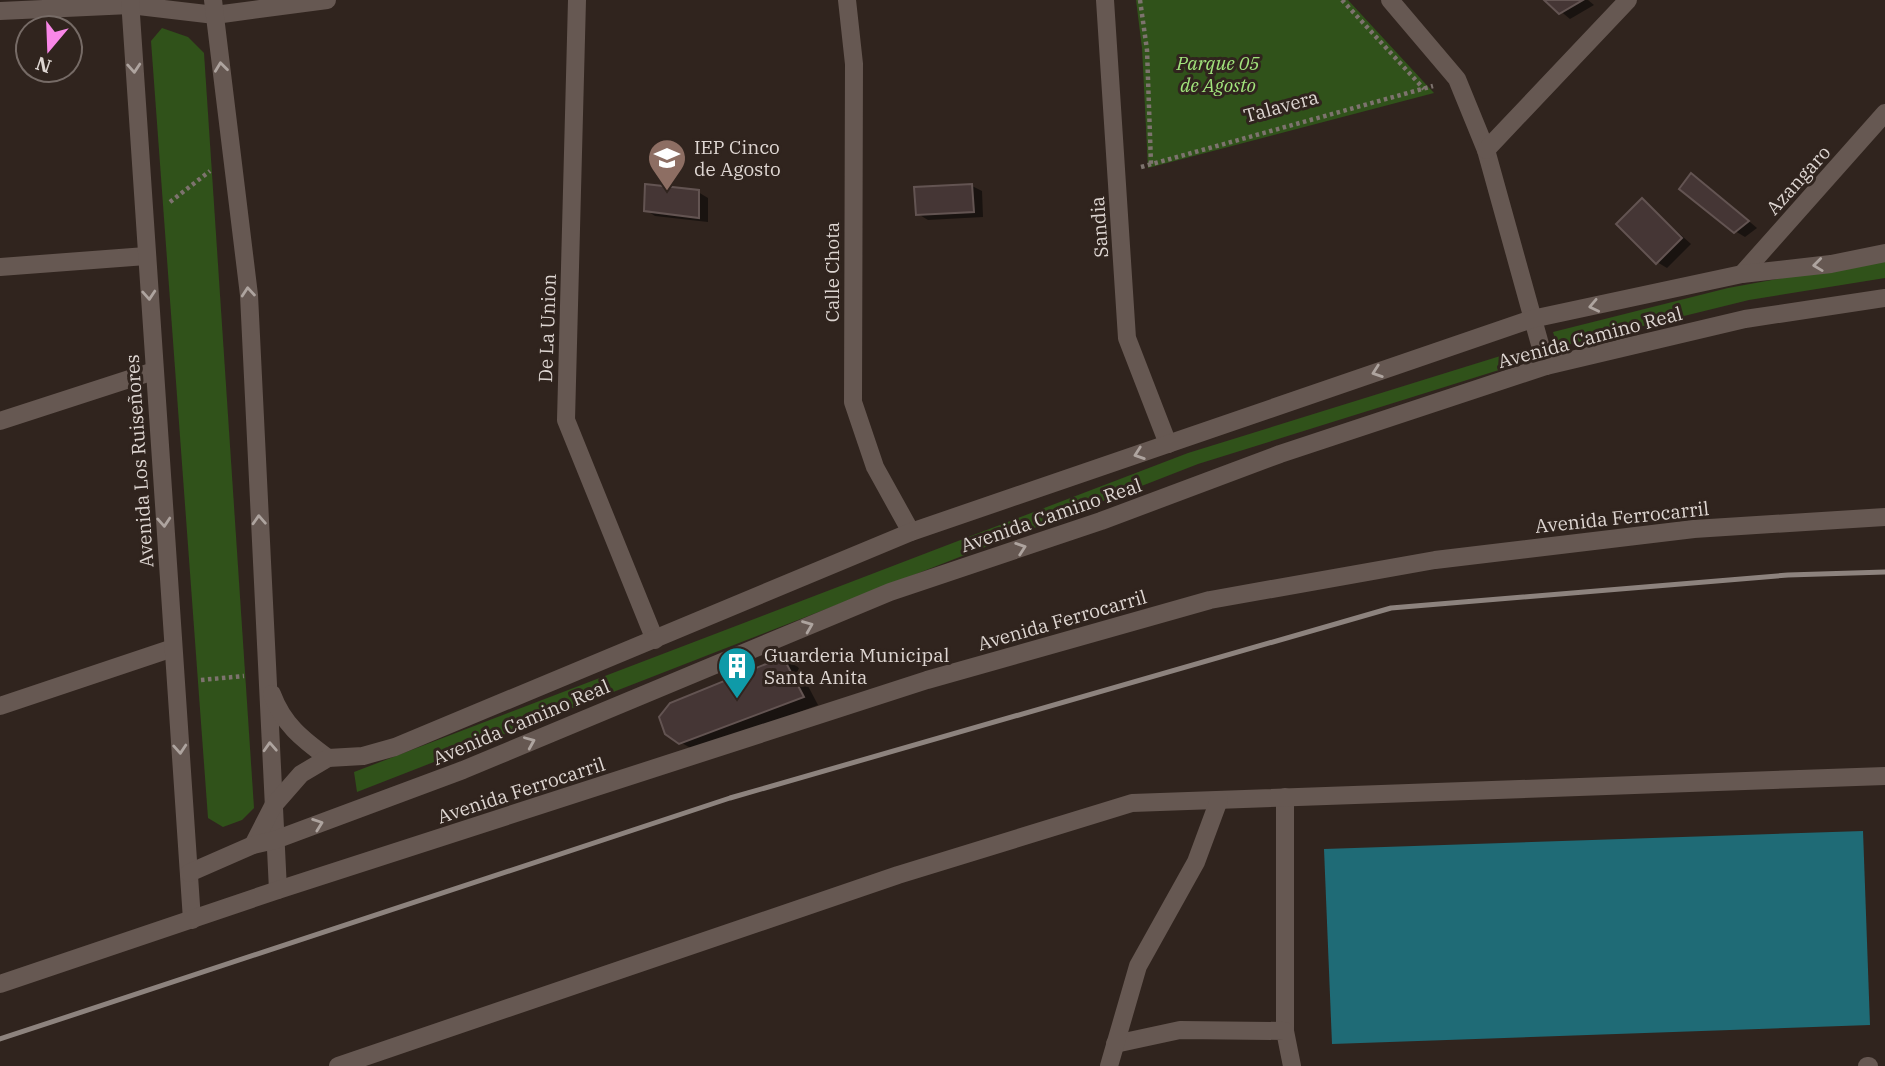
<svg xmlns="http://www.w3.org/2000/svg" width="1885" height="1066" font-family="'IBM Plex Serif',serif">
  <rect width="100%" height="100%" fill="#30241e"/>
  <g fill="#30521a">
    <polygon points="1136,0 1348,0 1434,93 1148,168 1142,48"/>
    <polygon points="162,28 188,37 204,53 254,808 242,820 223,827 208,818 151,41"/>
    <polygon points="1885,259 1885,278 1749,300 1558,347 1553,332 1728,288"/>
    <polygon points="1510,353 1515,365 1198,464 357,792 354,772 1188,453"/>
  </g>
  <polygon fill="#1f6b76" points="1863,831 1870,1025 1332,1044 1324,849"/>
  <g fill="#0007">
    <polygon points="1547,0 1588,0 1594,5 1570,19"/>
    <polygon points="1692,175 1701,181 1757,228 1745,237 1735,231"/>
    <polygon points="972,186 982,191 983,217 928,220 918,214"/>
    <polygon points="698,192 708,198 708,222 655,216 646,210"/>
    <polygon points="1642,200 1691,244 1667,268 1657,262"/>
    <polygon points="783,659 798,667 818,705 696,751 680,742"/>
  </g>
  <g fill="#453635" stroke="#635452" stroke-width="2">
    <polygon points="1544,0 1583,0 1559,14"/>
    <polygon points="1691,173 1749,221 1734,233 1679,189"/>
    <polygon points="645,184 699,190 699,218 644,211"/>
    <polygon points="972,184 974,212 916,215 914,187"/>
    <polygon points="1642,198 1682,238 1656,264 1616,224"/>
    <polygon points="783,657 804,697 679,744 665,734 659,717 670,703"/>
  </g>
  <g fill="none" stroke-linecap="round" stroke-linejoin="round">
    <g stroke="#7d736e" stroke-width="4.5" stroke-dasharray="3.5 3.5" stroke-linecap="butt">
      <polyline points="1140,0 1147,50 1151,164"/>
      <polyline points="1342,0 1424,89"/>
      <polyline points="1141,167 1433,86"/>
      <polyline points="170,202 210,171"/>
      <polyline points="201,680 244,676"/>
    </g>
    <g stroke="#665852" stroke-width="18">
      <polyline points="1285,1031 1285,797"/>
      <polyline points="1115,1044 1180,1030 1285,1031 1292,1066"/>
      <polyline points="338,1066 898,875 1132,803 1885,776"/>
      <polyline points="1109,1066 1138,966 1196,862 1219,800"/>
      <polyline points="1867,1066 1869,1066"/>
    </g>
    <g stroke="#665852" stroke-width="18">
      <polyline points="577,0 566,420 655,640"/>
      <polyline points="847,0 854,64 853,402 875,467 911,532"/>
      <polyline points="1105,0 1127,338 1168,444"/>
      <polyline points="1390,0 1457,79 1486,150 1546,366"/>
      <polyline points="0,11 130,5 215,15 327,0"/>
      <polyline points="1486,150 1628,0"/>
      <polyline points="0,267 146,256"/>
      <polyline points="1742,274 1885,113"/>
      <polyline points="0,421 154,371"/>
      <polyline points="0,706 173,648"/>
    </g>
    <g stroke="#665852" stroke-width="18">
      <polyline points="130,0 192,920"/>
      <polyline points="213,0 249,295 278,890"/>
      <path d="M 272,694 C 283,724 302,739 328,758"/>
      <polyline points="253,845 273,806 301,774 328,758 363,756 395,747 911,532 1532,319 1742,274 1831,264 1885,253"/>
      <polyline points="189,873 253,845 275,840 463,770 890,592 1101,521 1280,454 1546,366 1745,319 1885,298"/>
      <polyline points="0,984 278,890 927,680 1210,600 1435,560 1694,529 1885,517"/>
    </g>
    <polyline stroke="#8d837e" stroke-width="5" points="0,1039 730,798 1391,608 1788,575 1885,572"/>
  </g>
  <defs><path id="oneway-chevron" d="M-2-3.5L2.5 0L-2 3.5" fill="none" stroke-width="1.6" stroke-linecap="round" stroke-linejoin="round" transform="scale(1.75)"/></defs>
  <g stroke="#aea49f">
    <use href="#oneway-chevron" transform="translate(221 67) rotate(-97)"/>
    <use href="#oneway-chevron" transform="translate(134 68) rotate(86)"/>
    <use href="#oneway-chevron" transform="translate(1818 265) rotate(173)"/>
    <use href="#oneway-chevron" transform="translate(248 292) rotate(-95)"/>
    <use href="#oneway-chevron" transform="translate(149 295) rotate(86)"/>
    <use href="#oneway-chevron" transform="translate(1594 306) rotate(168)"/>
    <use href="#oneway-chevron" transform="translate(1377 372) rotate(161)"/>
    <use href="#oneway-chevron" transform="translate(1139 454) rotate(161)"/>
    <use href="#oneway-chevron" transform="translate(259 520) rotate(-93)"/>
    <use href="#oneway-chevron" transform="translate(164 522) rotate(86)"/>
    <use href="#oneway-chevron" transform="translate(1021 548) rotate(-19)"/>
    <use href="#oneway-chevron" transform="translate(808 626) rotate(-22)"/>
    <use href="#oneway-chevron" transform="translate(530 742) rotate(-23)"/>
    <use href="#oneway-chevron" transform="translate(270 747) rotate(-93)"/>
    <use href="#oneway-chevron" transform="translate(180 749) rotate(86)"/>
    <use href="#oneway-chevron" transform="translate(318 824) rotate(-20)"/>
  </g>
  <defs>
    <symbol id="school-pin" viewBox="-11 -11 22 30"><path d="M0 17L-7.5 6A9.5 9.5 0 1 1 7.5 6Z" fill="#8d6e63" stroke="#30241e"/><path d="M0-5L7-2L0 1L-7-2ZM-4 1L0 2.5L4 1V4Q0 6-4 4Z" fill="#fff"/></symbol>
    <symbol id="building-pin" viewBox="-11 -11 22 30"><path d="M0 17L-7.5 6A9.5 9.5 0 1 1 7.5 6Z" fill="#0f9aa8" stroke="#30241e"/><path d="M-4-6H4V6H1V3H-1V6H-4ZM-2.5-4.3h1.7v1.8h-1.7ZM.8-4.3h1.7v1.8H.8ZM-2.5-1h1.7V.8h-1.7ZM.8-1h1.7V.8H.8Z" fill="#fff"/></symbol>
  </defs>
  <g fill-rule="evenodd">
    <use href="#school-pin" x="645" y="136" width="44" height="60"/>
    <use href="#building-pin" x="715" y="644" width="44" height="60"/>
  </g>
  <g text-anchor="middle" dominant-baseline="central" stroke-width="6" stroke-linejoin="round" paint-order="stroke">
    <g font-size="19" font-style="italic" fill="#a2e47c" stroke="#30241e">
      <text x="1218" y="63">Parque 05<tspan x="1218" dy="22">de Agosto</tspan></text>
    </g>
    <g font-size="19" fill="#ded6d2" stroke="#30241e">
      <text transform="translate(1281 106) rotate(-15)">Talavera</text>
      <text transform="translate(1798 180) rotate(-48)">Azangaro</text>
      <text transform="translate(1099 227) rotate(-94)">Sandia</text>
      <text transform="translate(832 272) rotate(-90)">Calle Chota</text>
      <text transform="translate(547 328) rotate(-88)">De La Union</text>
      <text transform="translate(1590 337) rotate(-15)">Avenida Camino Real</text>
      <text transform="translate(139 461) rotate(-94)">Avenida Los Ruiseñores</text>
      <text transform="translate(1051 515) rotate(-19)">Avenida Camino Real</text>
      <text transform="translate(1622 517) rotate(-6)">Avenida Ferrocarril</text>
      <text transform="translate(1062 620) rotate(-16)">Avenida Ferrocarril</text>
      <text transform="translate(521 722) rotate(-23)">Avenida Camino Real</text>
      <text transform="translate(521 790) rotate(-18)">Avenida Ferrocarril</text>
    </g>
    <g font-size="19" fill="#ded6d2" stroke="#30241e" text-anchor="start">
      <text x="694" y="147">IEP Cinco<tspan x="694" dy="22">de Agosto</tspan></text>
      <text x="764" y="655">Guarderia Municipal<tspan x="764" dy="22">Santa Anita</tspan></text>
    </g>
  </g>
  <g transform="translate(49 49) rotate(199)"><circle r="33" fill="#30241e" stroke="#766b66" stroke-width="2"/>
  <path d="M0-5L12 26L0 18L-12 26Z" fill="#f987e8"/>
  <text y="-10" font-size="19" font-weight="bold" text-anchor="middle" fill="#ded6d2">N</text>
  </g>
</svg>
